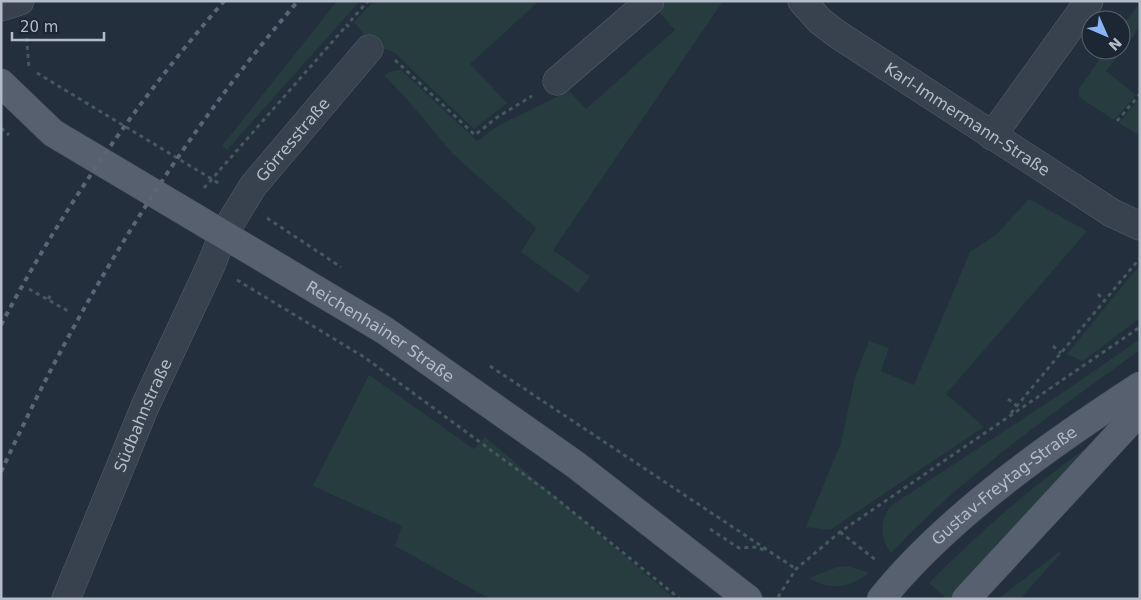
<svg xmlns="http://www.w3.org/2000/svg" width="1141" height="600" font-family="'DejaVu Sans',sans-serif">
  <rect width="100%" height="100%" fill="#242f3e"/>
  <g fill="#263c3f">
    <polygon points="337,1 360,1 227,150 222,146"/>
    <polygon points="374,1 539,1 470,64 507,103 474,129 394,52 373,45 354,22"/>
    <polygon points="667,1 723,1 553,250 590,276 578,293 521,252 536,228 452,153 405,97 385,76 389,72 401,70 477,141 499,125 569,91 586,109 675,30 659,12"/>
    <polygon points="1140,3 1140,27 1129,42 1121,34 1121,27"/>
    <polygon points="1121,39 1128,43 1106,71 1136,95 1114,120 1079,97 1079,89 1106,50 1121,50"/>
    <polygon points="1139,98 1140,98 1140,136 1119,123"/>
    <polygon points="1029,199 1087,231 946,394 984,427 830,530 806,527 841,443 855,378 869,341 889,348 881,371 914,385 970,252 996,235"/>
    <polygon points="1140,265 1140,318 1083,361 1067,354"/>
    <path d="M 1140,339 L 1140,350 C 1053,413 965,474 891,553 C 880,538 879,519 892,505 L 1068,389 Z"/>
    <polygon points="369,375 474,449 485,437 675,599 490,599 395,546 402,526 313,486"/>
    <path d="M 1083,450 L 1089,453 L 951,599 L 947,599 L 929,583 C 977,534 1028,490 1083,450 Z"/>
    <polygon points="1059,552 1061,553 1020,599 998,599"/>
    <path d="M 849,566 L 869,573 C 849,588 830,591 809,578 L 837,567 Z"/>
  </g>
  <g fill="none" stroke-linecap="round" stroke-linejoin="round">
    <defs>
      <g id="minor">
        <path id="s1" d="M 802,1 L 820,21 L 837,34 L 1112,213 L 1140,226"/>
        <polyline points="1,7 20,1"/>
        <polyline points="557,81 650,1"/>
        <polyline points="992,136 1089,1"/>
        <path id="s2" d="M 66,599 L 146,404 L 211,265 L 223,235 L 253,186 L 369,49"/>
      </g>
      <g id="major">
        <path id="s3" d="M 1,83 L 53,133 L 384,330 L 576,465 L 748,599"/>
        <path id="s4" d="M 881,599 C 948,516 1051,444 1140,386"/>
        <polyline points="966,599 1140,411"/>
      </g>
    </defs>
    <use href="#minor" stroke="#565f6c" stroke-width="29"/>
    <use href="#major" stroke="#414a57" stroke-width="29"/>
    <g stroke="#44595c" stroke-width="3" stroke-dasharray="4 4" stroke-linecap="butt">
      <polyline points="349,27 347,25 368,1"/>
      <polyline points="26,30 29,69"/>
      <polyline points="395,60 475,135 496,118 532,96"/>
      <polyline points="37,73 220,184"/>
      <polyline points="1117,121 1140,94"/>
      <polyline points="1,128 9,135"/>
      <polyline points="204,188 347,25"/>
      <polyline points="267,218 341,267"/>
      <polyline points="237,280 364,357 552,495 680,599"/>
      <polyline points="29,289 68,311"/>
      <polyline points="1098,294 1105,301"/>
      <polyline points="48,299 51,295"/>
      <polyline points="1053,346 1061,353"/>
      <polyline points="490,366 796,569"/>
      <polyline points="1008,399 1017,406"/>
      <polyline points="1011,413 1140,258"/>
      <polyline points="710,529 739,548 758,547 765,551"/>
      <polyline points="840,532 877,561"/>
      <polyline points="778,597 796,569 840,532 1140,327"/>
    </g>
    <use href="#minor" stroke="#38414e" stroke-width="28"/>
    <use href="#major" stroke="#56606e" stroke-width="28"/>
    <g stroke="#5a6575" stroke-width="4" stroke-dasharray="5 5" stroke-linecap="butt">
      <path d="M 1,325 C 62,209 138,100 224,1"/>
      <path d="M 1,472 C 79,302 176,143 298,1"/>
    </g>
  </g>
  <g text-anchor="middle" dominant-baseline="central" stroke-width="5" stroke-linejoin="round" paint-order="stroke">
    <g font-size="16" fill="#b4bcc9" stroke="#1d2633">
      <text stroke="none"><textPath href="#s1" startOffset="204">Karl-Immermann-Straße</textPath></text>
      <text stroke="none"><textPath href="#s2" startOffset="515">Görresstraße</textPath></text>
      <text stroke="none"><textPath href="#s3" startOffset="455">Reichenhainer Straße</textPath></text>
      <text stroke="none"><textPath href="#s2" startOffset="199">Südbahnstraße</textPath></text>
      <text stroke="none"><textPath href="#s4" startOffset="168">Gustav-Freytag-Straße</textPath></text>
    </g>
  </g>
  <rect width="1141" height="600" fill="none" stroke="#b4bcc9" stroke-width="5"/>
  <g transform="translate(1106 35) rotate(135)"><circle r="24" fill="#1d2633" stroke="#59626f"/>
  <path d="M0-4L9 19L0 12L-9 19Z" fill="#8ab4f8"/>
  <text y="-8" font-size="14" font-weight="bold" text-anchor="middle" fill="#b4bcc9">N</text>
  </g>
  <path d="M12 32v8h92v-8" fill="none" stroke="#b4bcc9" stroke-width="2.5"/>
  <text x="20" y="32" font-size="15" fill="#b4bcc9" stroke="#1d2633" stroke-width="4" paint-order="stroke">20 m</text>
</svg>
